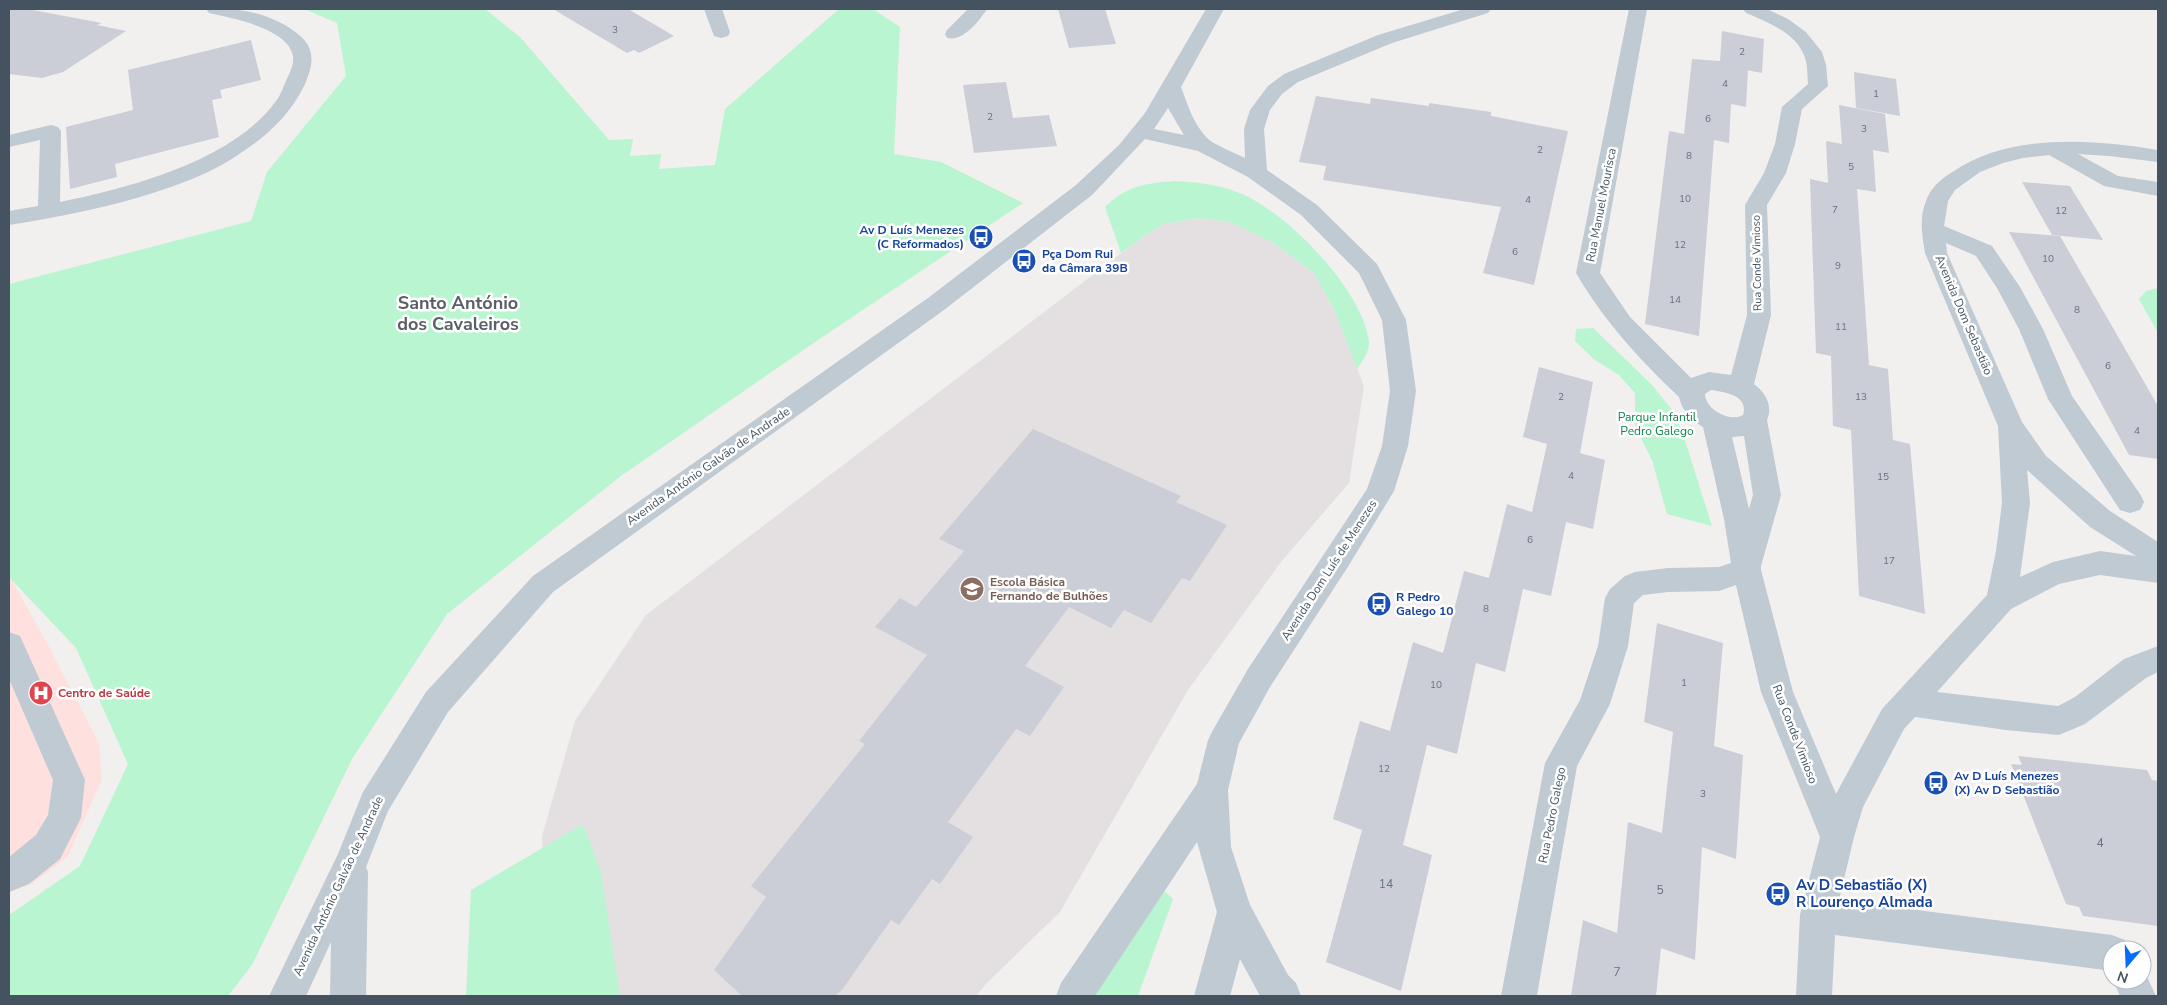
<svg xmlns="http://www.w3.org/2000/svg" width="2167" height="1005" font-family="'Nunito Sans',sans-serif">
  <rect width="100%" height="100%" fill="#f2efef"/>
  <polygon fill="#e4e0e1" points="1198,218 1230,222 1272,242 1314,273 1335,311 1364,386 1349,483 1281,562 1188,690 1060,912 986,984 976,996 558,996 546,957 542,836 575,721 646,615 1144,236 1163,224"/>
  <polygon fill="#fee1de" points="9,575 47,643 99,743 102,779 68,857 31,884 9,893"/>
  <g fill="#b9f5d0">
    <polygon points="304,9 485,9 520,37 609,140 633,139 630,156 661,154 659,169 715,165 725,109 839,9 873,9 900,27 894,154 941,162 1023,203 815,342 621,476 447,614 352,759 252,965 228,996 9,996 9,915 80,866 128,764 76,648 9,577 9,284 251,221 267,172 346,76 337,23"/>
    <path d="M 1175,181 C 1198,182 1221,185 1242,194 C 1289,214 1362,290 1369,341 C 1370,351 1362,361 1357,369 L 1335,311 L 1314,273 L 1272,242 L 1230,222 L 1198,218 L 1163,224 L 1144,236 L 1121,253 L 1105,207 C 1126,186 1146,183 1175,181 Z"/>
    <polygon points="2158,288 2158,333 2139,299 2146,291"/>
    <polygon points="1593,328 1652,385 1673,411 1682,431 1712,526 1667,514 1652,460 1635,427 1635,393 1619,375 1595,360 1575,341 1576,329"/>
    <polygon points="583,824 601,872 620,996 466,996 471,890"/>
    <polygon points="1161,888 1173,899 1138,996 1091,996 1121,955"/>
  </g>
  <g fill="#cbced6">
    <polygon points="9,9 27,9 102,23 97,25 126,31 63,72 42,78 9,74"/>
    <polygon points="553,9 628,9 674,36 639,53 634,50 627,53"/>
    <polygon points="1058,9 1105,9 1116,44 1069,48"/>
    <polygon points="1722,31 1764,39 1762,73 1720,65 1748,70 1746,107 1717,101 1731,104 1729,143 1714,140 1699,336 1645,324 1669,131 1684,134 1692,59 1720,61"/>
    <polygon points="251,40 261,80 220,90 222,98 212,100 219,137 115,164 117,177 70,189 66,127 133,110 128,70"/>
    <polygon points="1854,72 1896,79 1900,116 1856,108"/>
    <polygon points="1006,82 1013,118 1049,115 1057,146 974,153 963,85"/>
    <polygon points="1316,96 1370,104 1371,98 1429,106 1429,103 1491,112 1491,116 1568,131 1534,285 1483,273 1501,207 1323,180 1326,166 1299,162"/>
    <polygon points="1839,105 1885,114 1889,153 1873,150 1876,192 1845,187 1857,189 1869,365 1888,369 1893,440 1910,444 1925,614 1859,596 1851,430 1833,426 1831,356 1816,353 1810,179 1828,183 1826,141 1842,144"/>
    <polygon points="2022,182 2070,186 2103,240 2052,235"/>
    <polygon points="2009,232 2060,236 2158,406 2158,459 2129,455"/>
    <polygon points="1539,367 1593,382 1580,453 1605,460 1593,529 1566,522 1551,596 1523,589 1505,672 1476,663 1457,754 1427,745 1403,845 1432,855 1401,991 1326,962 1362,830 1333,819 1360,721 1390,731 1413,642 1443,653 1464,571 1489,578 1507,504 1532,512 1547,444 1523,437"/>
    <polygon points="1033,429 1181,496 1176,502 1227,525 1190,581 1182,578 1151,623 1124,610 1111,628 1069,607 1025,666 1064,687 1030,736 1016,729 948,822 973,837 940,884 932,879 899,925 891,920 842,990 835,996 742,996 714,970 766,897 751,886 865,744 859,741 927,655 875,627 900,598 916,607 964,551 939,539"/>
    <polygon points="1657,623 1723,643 1714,746 1743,755 1736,859 1702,847 1695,960 1661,948 1656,996 1571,996 1583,920 1617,933 1628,822 1662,833 1673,732 1644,722"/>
    <polygon points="2018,756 2147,770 2152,780 2158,781 2158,926 2083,916 2079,907 2066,904 2011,764 2022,765"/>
  </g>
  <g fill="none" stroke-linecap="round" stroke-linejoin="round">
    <g fill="#bfcad3" fill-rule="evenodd">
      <path d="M 206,9 C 232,7 259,11 283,24 C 313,41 318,55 304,86 C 288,119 261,141 230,160 C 173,195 74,215 9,225 L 9,211 L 38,206 L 40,140 L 9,147 L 9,135 L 51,125 L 58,127 L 61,131 L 60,202 C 129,188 233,161 276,101 C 281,95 283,87 286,81 C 290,73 294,65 293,56 C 288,28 231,18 209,13 Z"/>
      <polygon points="704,9 722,9 730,32 728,36 721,38 714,36"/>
      <path d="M 968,9 L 987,9 C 979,21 963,42 947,38 L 945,34 L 947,30 Z"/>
      <path d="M 1206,9 L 1224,9 L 1181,87 C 1188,106 1195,129 1212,142 C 1222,148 1235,153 1245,158 L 1244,129 L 1250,110 L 1268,86 L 1284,74 L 1378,35 L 1464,9 L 1491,9 L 1488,13 L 1392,43 L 1298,82 L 1282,94 L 1270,110 L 1264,129 L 1267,170 L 1317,205 L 1377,264 L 1406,320 L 1416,391 L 1408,446 L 1394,491 L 1349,565 L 1270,687 L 1253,718 L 1239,743 L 1228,790 L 1231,847 L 1250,905 L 1288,975 L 1296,983 L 1301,996 L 1260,996 L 1240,959 L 1230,996 L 1194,996 L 1217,912 L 1197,842 L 1095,996 L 1056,996 L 1061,983 L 1197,784 L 1208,740 L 1213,730 L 1248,669 L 1367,489 L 1382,446 L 1390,391 L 1382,320 L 1359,273 L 1301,215 L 1248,177 L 1198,151 L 1145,139 L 1092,195 L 944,310 L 553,592 L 448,712 L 388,811 L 366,867 L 368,872 L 366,996 L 330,996 L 331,942 L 306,996 L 269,996 L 338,854 L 363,792 L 426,692 L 533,576 L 928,298 L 1076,185 L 1119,145 L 1145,113 ZM 1168,108 L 1184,135 L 1154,129 Z"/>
      <path d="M 1629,9 L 1647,9 L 1600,273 L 1630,317 L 1691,378 L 1709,372 L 1731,375 L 1747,315 L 1745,205 L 1764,173 L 1775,144 L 1782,107 L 1808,84 C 1807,73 1808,63 1803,53 C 1794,32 1765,21 1746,13 L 1743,9 L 1767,9 L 1788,19 L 1806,32 L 1822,52 L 1826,65 L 1828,86 L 1802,109 L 1795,144 L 1786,173 L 1767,205 L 1771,315 L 1754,384 C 1766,393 1773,406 1767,420 L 1781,495 L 1761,566 L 1761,570 L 1793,692 L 1836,794 L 1882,709 L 1987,595 L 1996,551 L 2002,503 L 1998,426 L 1925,253 C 1922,235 1919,219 1926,201 C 1931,187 1941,179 1954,171 C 2009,133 2095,139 2158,150 L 2158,162 L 2109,156 L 2078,154 L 2118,176 L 2158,182 L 2158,196 L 2104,186 L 2049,155 L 2023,158 L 2003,163 L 1980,172 L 1955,190 L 1948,201 L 1944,226 L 1992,246 L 2020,287 L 2043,329 L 2072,396 L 2140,494 L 2144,502 L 2140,510 L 2130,513 L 2120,510 L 2048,399 L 2019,329 L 1997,288 L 1976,256 L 1946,243 L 1947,253 L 2022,422 L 2046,456 L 2110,511 L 2158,542 L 2158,583 L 2100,575 L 2059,584 L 2011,609 L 1937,692 L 2058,706 L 2075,697 L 2124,659 L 2158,646 L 2158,672 L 2146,678 L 2085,724 L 2059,735 L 2006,730 L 1915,717 L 1904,729 L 1863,807 L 1854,837 L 1839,900 L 2112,935 L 2125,940 L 2129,950 L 2112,950 L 2112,971 L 1835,935 L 1832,996 L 1796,996 L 1800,915 L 1820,837 L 1761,692 L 1736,585 L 1719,591 L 1668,592 L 1643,595 L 1634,603 L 1628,646 L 1610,704 L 1577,766 L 1537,995 L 1501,996 L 1545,763 L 1580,700 L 1598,646 L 1605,598 L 1610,589 L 1625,576 L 1635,572 L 1668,568 L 1719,567 L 1731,563 L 1724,519 L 1703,427 C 1691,420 1682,411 1679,397 C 1639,359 1604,321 1576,273 ZM 1711,390 C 1724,392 1749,395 1743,415 C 1730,423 1705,409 1705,394 ZM 1744,436 L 1753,495 L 1749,509 L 1732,437 ZM 2027,470 L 2090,527 L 2136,556 L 2100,551 L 2053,562 L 2020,577 L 2030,503 Z"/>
      <polygon points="9,632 20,636 85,780 81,818 60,859 29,884 9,892 9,857 36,835 48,815 53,780 9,679"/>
      <polygon points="2142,966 2156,996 2120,996 2113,980 2142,980"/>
    </g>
  </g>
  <defs>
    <symbol id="bus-disc" viewBox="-11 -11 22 22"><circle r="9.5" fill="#1a4fb4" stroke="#fff"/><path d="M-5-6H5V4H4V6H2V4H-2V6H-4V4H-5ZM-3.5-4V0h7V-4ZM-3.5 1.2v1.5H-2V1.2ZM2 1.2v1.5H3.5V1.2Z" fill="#fff"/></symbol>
    <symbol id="school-disc" viewBox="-11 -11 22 22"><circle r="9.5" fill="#8d6e63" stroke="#fff"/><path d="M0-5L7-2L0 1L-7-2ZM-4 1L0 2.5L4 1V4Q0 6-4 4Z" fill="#fff"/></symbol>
    <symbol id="hospital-disc" viewBox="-11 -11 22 22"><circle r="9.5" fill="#e0444e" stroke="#fff"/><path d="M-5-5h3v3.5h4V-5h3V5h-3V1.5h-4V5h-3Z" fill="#fff"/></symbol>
  </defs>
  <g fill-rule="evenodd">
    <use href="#bus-disc" x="967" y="223" width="28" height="28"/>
    <use href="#bus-disc" x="1010" y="247" width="28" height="28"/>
    <use href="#school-disc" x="958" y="575" width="28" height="28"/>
    <use href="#bus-disc" x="1365" y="590" width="28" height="28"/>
    <use href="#hospital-disc" x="27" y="679" width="28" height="28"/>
    <use href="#bus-disc" x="1922" y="769" width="28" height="28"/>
    <use href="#bus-disc" x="1764" y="880" width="28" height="28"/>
  </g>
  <g text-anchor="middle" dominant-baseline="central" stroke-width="5" stroke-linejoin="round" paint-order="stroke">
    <g font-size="10" fill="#66727e">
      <text x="615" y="30">3</text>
      <text x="1742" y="52">2</text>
      <text x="1725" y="84">4</text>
      <text x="1876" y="94">1</text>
      <text x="990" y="117">2</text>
      <text x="1708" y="119">6</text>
      <text x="1864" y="129">3</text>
      <text x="1540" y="150">2</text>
      <text x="1689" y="156">8</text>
      <text x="1851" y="167">5</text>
      <text x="1685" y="199">10</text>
      <text x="1528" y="200">4</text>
      <text x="1835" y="210">7</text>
      <text x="2061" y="211">12</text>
      <text x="1680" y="245">12</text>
      <text x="1515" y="252">6</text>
      <text x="2048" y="259">10</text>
      <text x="1838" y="266">9</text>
      <text x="1675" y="300">14</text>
      <text x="2077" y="310">8</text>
      <text x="1841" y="327">11</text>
      <text x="2108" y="366">6</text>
      <text x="1561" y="397">2</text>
      <text x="1861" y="397">13</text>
      <text x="2137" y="431">4</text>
      <text x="1571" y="476">4</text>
      <text x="1883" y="477">15</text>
      <text x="1530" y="540">6</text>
      <text x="1889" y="561">17</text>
      <text x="1486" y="609">8</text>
      <text x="1684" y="683">1</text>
      <text x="1436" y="685">10</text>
      <text x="1384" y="769">12</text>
      <text x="1703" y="794">3</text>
    </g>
    <g font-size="11" fill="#455360" stroke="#fff">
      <text transform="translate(1757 263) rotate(-91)">Rua Conde Vimioso</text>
    </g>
    <g font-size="12" fill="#455360" stroke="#fff">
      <text transform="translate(1601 205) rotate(-79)">Rua Manuel Mourisca</text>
      <text transform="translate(1964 315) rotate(67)">Avenida Dom Sebastião</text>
      <text transform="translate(708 466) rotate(-35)">Avenida António Galvão de Andrade</text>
      <text transform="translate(1329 570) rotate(-57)">Avenida Dom Luís de Menezes</text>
      <text transform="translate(1795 734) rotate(69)">Rua Conde Vimioso</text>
      <text transform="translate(1552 815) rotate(-79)">Rua Pedro Galego</text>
      <text transform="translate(338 886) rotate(-65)">Avenida António Galvão de Andrade</text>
    </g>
    <g font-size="12" font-weight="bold" fill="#164399" stroke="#fff" text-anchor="start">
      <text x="964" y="230" text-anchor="end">Av D Luís Menezes<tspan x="964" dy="14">(C Reformados)</tspan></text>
      <text x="1042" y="254">Pça Dom Rui<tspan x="1042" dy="14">da Câmara 39B</tspan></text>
      <text x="1396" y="597">R Pedro<tspan x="1396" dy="14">Galego 10</tspan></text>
      <text x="1954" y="776">Av D Luís Menezes<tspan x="1954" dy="14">(X) Av D Sebastião</tspan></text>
    </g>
    <g font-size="12" fill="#0c8548" stroke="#fff">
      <text x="1657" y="417">Parque Infantil<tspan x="1657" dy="14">Pedro Galego</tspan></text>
    </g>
    <g font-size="12" font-weight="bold" fill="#785e54" stroke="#fff" text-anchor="start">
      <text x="990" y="582">Escola Básica<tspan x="990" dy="14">Fernando de Bulhões</tspan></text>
    </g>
    <g font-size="12" font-weight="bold" fill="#be3a42" stroke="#fff" text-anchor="start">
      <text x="58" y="693">Centro de Saúde</text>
    </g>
    <g font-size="12" fill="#66727e">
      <text x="2100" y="843">4</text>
      <text x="1386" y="884">14</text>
      <text x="1660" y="890">5</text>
      <text x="1617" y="972">7</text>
    </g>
    <g font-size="15" font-weight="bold" fill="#164399" stroke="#fff" text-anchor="start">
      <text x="1796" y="885">Av D Sebastião (X)<tspan x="1796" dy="17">R Lourenço Almada</tspan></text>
    </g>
    <g font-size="18" font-weight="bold" fill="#5b6066" stroke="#fff">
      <text x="458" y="303">Santo António<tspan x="458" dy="21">dos Cavaleiros</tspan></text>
    </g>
  </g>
  <rect width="2167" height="1005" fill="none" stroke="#455360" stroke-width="20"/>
  <g transform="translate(2127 965) rotate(199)"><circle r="24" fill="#ffffff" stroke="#b5babf"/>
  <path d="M0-4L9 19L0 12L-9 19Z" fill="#036ff9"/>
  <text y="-8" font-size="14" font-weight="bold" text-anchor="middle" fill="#455360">N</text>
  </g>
</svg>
